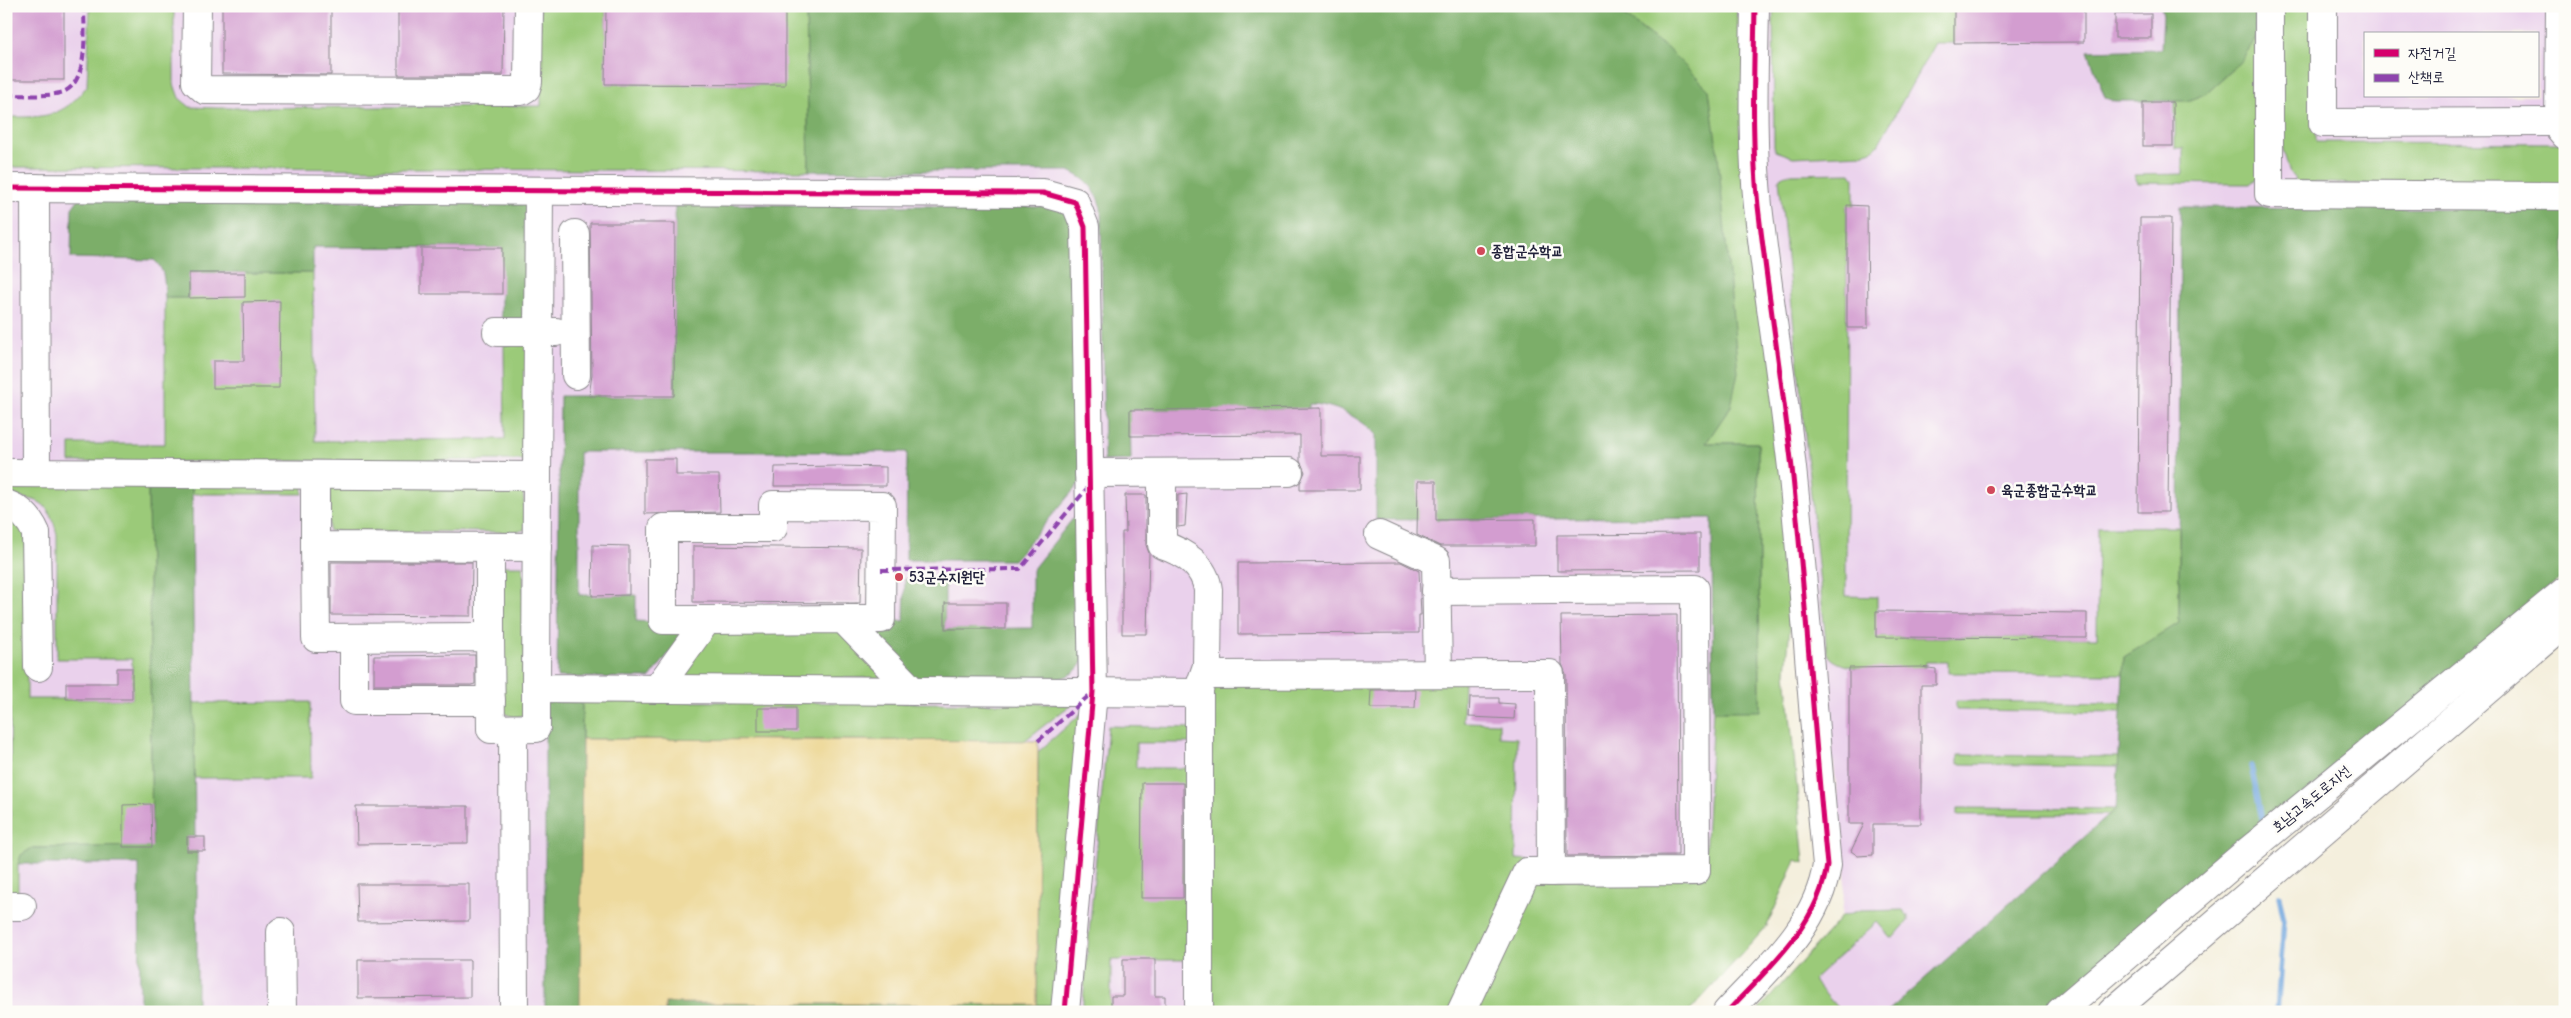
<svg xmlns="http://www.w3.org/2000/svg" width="2571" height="1018" font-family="'Comic Neue','Poor Story',sans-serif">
  <rect width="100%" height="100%" fill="#fdfcf7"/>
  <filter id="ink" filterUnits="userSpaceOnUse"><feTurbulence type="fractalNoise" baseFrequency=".02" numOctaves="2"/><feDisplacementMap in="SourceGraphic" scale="10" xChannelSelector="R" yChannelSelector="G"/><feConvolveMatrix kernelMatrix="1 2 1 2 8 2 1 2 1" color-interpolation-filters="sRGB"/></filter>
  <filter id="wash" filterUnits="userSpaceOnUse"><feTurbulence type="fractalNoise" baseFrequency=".0096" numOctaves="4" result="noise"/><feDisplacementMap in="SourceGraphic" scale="20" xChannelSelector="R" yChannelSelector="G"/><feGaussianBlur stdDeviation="1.12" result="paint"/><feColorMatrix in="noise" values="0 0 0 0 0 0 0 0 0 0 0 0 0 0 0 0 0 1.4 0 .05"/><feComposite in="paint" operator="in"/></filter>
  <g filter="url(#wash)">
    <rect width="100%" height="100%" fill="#f4efdd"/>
    <g fill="#ead1ec" fill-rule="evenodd">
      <polygon points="6,6 1746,6 1793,592 1786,672 1804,863 1796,860 1767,926 1689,1012 6,1012"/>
      <path d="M 1766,6 L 2565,6 L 2565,209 L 2181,207 L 2179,624 L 2124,657 L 2116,809 L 1887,1012 L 1757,1012 L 1842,916 L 1846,868 L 1768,207 ZM 2365,34 L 2537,34 L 2537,96 L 2365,96 Z"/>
    </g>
    <g fill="#9bca79" stroke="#5e765a">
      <path d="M 90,6 L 174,6 L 174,84 L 179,98 L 190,107 L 217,108 L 541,106 L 540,6 L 606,6 L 606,84 L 784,85 L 785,8 L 806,7 L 809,171 L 6,167 L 6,117 C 44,117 62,119 87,86 Z"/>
      <polygon points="1612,6 1746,6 1793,592 1786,672 1804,863 1796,860 1767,926 1689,1012 1475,1012 1532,880 1704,878 1713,711 1760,710 1758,443 1705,443 1731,406 1709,90 1668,49"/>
      <polygon points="1773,6 1954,6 1954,43 1935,43 1878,145 1872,151 1863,154 1793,157 1776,151 1774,146"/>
      <polygon points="2281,6 2316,6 2316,142 2565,143 2565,190 2297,182 2290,173 2283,150"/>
      <path d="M 2256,36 L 2258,177 L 2250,184 L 2241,184 L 2138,183 L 2134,175 L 2183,174 L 2183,148 L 2175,148 L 2175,101 C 2206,101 2243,63 2256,36 Z"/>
      <path d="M 1851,173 L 1854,178 L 1854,205 L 1847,206 L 1846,596 L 1877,597 L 1877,637 L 2097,638 L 2098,527 L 2179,527 L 2179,624 L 2124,657 L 2123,674 L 1948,673 L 1948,662 L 1926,662 L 1925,667 C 1901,668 1839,676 1827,653 L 1779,179 L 1786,174 Z"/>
      <polygon points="189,273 313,273 315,441 505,439 504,345 529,343 528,456 523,460 70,462 70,444 165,444 165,298 189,298"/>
      <path d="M 148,481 L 152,847 L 32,848 L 18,864 L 18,893 L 6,893 L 6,861 L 11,861 L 10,701 L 6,701 L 6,511 L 27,534 L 27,699 L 132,699 L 132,659 L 57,659 L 57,534 C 48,499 39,499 6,496 L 6,482 Z"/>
      <rect x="192" y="481" width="111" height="13"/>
      <polygon points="330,484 523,490 526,529 517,532 329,531"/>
      <path d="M 502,566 L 523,566 L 529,712 C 516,720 510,717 498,709 Z"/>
      <polygon points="709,628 838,628 883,678 673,678"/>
      <polygon points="1464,680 1463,722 1499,723 1499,737 1517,738 1516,859 1530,860 1460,1012 1208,1012 1207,681"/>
      <polygon points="582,701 1072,704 1024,741 582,739"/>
      <polygon points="1956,701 2122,703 2122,712 1956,710"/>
      <polygon points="310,702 311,778 194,778 193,703"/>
      <polygon points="1083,712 1055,1005 1037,1005 1038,752"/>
      <polygon points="1108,726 1192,728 1192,743 1136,743 1136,768 1192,768 1195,960 1111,960 1111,1012 1082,1012"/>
      <polygon points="1958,755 2119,757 2119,766 1958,764"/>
      <polygon points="1957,808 2116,809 2109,815 1957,815"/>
      <polygon points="1903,910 1908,916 1908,921 1893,938 1890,937 1877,922 1813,980 1841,1012 1757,1012 1842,916 1858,911"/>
    </g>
    <g fill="#7cae69" stroke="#4f6852">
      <path d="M 806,6 L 1612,6 L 1668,49 L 1709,90 L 1718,156 L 1738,372 L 1731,406 L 1706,443 L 1758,443 L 1760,711 L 1713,711 L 1712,518 L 1376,520 L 1376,434 C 1359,417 1333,404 1309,404 L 1309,409 L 1130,410 L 1131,460 L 1104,461 L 1101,208 C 1095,188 1088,180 1069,171 L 809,171 Z"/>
      <polygon points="2161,6 2256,6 2256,36 2251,46 2241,61 2205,94 2187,101 2114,101 2105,98 2088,51 2161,49 2163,15"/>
      <path d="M 80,197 L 530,204 L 528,321 L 506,323 L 501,316 L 501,248 L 313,247 L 313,273 L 189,273 L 189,298 L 165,298 C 164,283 166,270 154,260 L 71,258 L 72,208 Z"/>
      <polygon points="675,204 1060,207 1076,229 1084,478 1014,560 906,560 907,452 579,452 579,595 636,595 636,621 652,622 653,628 683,628 686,631 650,678 557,677 560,396 674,396"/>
      <polygon points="2180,207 2565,209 2565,575 2045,1012 1887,1012 2116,809 2124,657 2179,623"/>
      <polygon points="148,481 192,481 195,837 187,837 187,851 197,851 197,1012 140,1012 139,864 18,864 21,855 32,848 152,846"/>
      <path d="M 1082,507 L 1083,660 C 1077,673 1069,676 1055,680 L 914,680 L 869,634 L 888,620 L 904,621 L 905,579 L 945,579 L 945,629 L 1032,628 L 1032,570 Z"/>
      <polygon points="582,701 581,1012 545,1012 545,702"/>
      <polygon points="665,1003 1055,1005 1054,1012 665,1012"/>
    </g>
    <polygon fill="#eeda9e" stroke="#887e6c" points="582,739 1038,741 1037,1005 665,1003 665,1012 580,1012"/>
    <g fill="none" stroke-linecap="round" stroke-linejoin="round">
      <g stroke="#70a5dd" stroke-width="5.5">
        <polyline points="2251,766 2262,819"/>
        <polyline points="2277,1012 2284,920 2279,896"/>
      </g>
    </g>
    <g id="blocks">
      <g fill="#d39dd0">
        <rect x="6" y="6" width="58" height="74"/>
        <polygon points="222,6 331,6 331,75 222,74"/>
        <polygon points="398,6 504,6 503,75 398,75"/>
        <polygon points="606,6 785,8 785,85 605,84"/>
        <polygon points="1954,6 2084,6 2084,42 1954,43"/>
        <rect x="2115" y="14" width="36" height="24"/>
        <rect x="2143" y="102" width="30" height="44"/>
        <polygon points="1847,205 1867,206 1868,328 1847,328"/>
        <polygon points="2140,218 2171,218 2168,512 2138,512"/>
        <polygon points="590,223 675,223 674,396 589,396 592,375"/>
        <rect x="421" y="248" width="81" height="46"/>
        <polygon points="189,273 245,273 245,297 189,298"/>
        <polygon points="280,301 279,388 213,388 213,361 244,361 243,302"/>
        <polygon points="1321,408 1321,456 1360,456 1360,490 1300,490 1300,483 1305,472 1300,461 1300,435 1130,436 1130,410"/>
        <polygon points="645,459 676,459 676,475 719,475 720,512 645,514"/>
        <polygon points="838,466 886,467 886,486 774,486 775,467"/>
        <polygon points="1418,481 1436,481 1436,520 1535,519 1535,546 1440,546 1417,535"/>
        <polygon points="1187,494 1185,526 1178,527 1178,495"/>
        <polygon points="1125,495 1146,495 1146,545 1149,553 1147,634 1122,634 1122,532 1126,532"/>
        <polygon points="1700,534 1700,570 1557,571 1557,535"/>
        <polygon points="593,545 629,546 629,595 592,596"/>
        <polygon points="693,546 861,548 860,603 693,602"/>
        <polygon points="331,562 472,562 471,616 331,615"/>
        <polygon points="1401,562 1419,571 1421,615 1419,615 1419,633 1238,634 1238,563"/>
        <rect x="945" y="603" width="61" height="26"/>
        <polygon points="1876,611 2087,613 2087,638 1876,637"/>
        <polygon points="1677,615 1678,855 1567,856 1566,674 1562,664 1561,616"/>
        <polygon points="471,655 475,655 475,684 471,685 374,685 374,656"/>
        <polygon points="1921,667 1936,669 1936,685 1921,685 1921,824 1873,824 1873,855 1858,856 1851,851 1864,824 1849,824 1849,668"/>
        <polygon points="117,668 132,668 132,699 66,699 66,683 117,683"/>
        <polygon points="1371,690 1416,690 1415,708 1370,708"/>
        <polygon points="1470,698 1499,698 1499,703 1515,704 1514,719 1469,717"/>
        <rect x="758" y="708" width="38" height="23"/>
        <polygon points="1142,783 1183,783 1183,898 1141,898"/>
        <polygon points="151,804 152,847 123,847 123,805"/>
        <polygon points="356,806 468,806 468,843 357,844"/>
        <rect x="187" y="837" width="18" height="14"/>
        <polygon points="357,884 469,884 469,921 358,922"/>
        <polygon points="1123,959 1155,959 1155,996 1165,996 1165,1012 1111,1012 1111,996 1123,996"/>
        <polygon points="358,960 470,960 470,997 358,998"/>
      </g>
    </g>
  </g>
  <g filter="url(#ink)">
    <use href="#blocks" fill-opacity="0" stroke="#8b888c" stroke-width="1"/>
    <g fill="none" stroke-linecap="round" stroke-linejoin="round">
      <defs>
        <g id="minor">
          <polyline points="197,6 196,82 205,90 521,91 526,88 528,82 529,6"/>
          <polyline points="2269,6 2269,194 2565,196"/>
          <polyline points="2323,6 2323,123 2559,122"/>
          <polyline points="2560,6 2559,128 2565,135"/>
          <polyline points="6,188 1043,193 1075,202 1085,227 1093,692 1065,1012"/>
          <polyline points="35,188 36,473"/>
          <polyline points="575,234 576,375"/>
          <polyline points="497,332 556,332"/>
          <polyline points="6,473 537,476 539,191"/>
          <polyline points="1089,473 1289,472"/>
          <path d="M 1162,473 L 1162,545 C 1184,552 1205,566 1208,590 L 1207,666 L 1199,689 L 1199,1012"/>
          <polyline points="315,475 315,546 537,547"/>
          <polyline points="537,476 536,688 1199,693"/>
          <path d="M 6,504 C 21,509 30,519 36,533 L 38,667"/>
          <polyline points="1379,535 1436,561 1438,674"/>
          <polyline points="315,546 316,638 490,637 491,729 536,728 536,688"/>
          <polyline points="1436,591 1695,589 1696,871 1527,872 1461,1012"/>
          <polyline points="707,620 663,620 663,528 773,528 773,505 882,506 881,619 843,619"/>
          <polyline points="490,637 490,547"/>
          <polyline points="354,638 354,701 491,701"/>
          <polyline points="1205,675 1550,674 1551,872"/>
          <polyline points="657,689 707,620 843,619 913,691"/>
          <polyline points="513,729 514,1012"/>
          <polyline points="6,906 22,906"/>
          <polyline points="281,932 282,1012"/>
          <path d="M 1727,1012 C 1767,969 1818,926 1827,865 C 1814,733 1806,600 1792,468 C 1782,380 1768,293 1758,206 C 1751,140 1754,72 1755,6"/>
        </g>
        <g id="highway">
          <polyline points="2060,1012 2246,853 2565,591"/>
          <polyline points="2112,1012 2565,623"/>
        </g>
      </defs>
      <use href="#minor" stroke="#8b888c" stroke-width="30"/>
      <use href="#highway" stroke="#8b888c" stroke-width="30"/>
      <use href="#minor" stroke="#fff" stroke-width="28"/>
      <use href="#highway" stroke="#fff" stroke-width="28"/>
      <g stroke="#8e44ad" stroke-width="4" stroke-dasharray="8 4" stroke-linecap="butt">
        <path d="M 6,95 C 24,95 43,97 60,93 C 90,86 84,29 84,6"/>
        <polyline points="881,570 1020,569 1089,486"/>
        <polyline points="1038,741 1093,692"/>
      </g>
      <defs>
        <g id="cycleway">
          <polyline points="6,188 1043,193 1075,202 1085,227 1093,692 1065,1012"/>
          <path d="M 1727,1012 C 1767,969 1818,926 1827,865 C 1814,733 1806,600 1792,468 C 1782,380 1768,293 1758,206 C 1751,140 1754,72 1755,6"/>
        </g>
      </defs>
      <use href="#cycleway" stroke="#fdfcf7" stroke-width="8"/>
      <use href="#cycleway" stroke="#d6006c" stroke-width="5"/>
    </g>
  </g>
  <g fill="#d1495b" stroke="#fdfcf7" stroke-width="2">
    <circle cx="1481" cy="251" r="5"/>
    <circle cx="1991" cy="490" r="5"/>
    <circle cx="899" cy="577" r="5"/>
  </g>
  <g text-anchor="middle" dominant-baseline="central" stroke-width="5" stroke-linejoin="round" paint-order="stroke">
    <g font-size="15" font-weight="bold" fill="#22223b" stroke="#fdfcf7" text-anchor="start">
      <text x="1491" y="251">종합군수학교</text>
      <text x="2001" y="490">육군종합군수학교</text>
      <text x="909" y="577">53군수지원단</text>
    </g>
    <g font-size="15" fill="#22223b" stroke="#fdfcf7">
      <text transform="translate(2311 799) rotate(-39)">호남고속도로지선</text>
    </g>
  </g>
  <rect width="2571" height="1018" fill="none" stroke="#fdfcf7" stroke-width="25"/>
  <rect x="2364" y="32" width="175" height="65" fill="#fdfcf7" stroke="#a5a5ac"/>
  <rect x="2374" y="49" width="25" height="8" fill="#d6006c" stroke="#a5a5ac"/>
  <text x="2408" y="58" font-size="15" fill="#22223b">자전거길</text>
  <rect x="2374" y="74" width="25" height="8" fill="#8e44ad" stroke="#a5a5ac"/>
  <text x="2408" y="82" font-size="15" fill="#22223b">산책로</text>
</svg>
